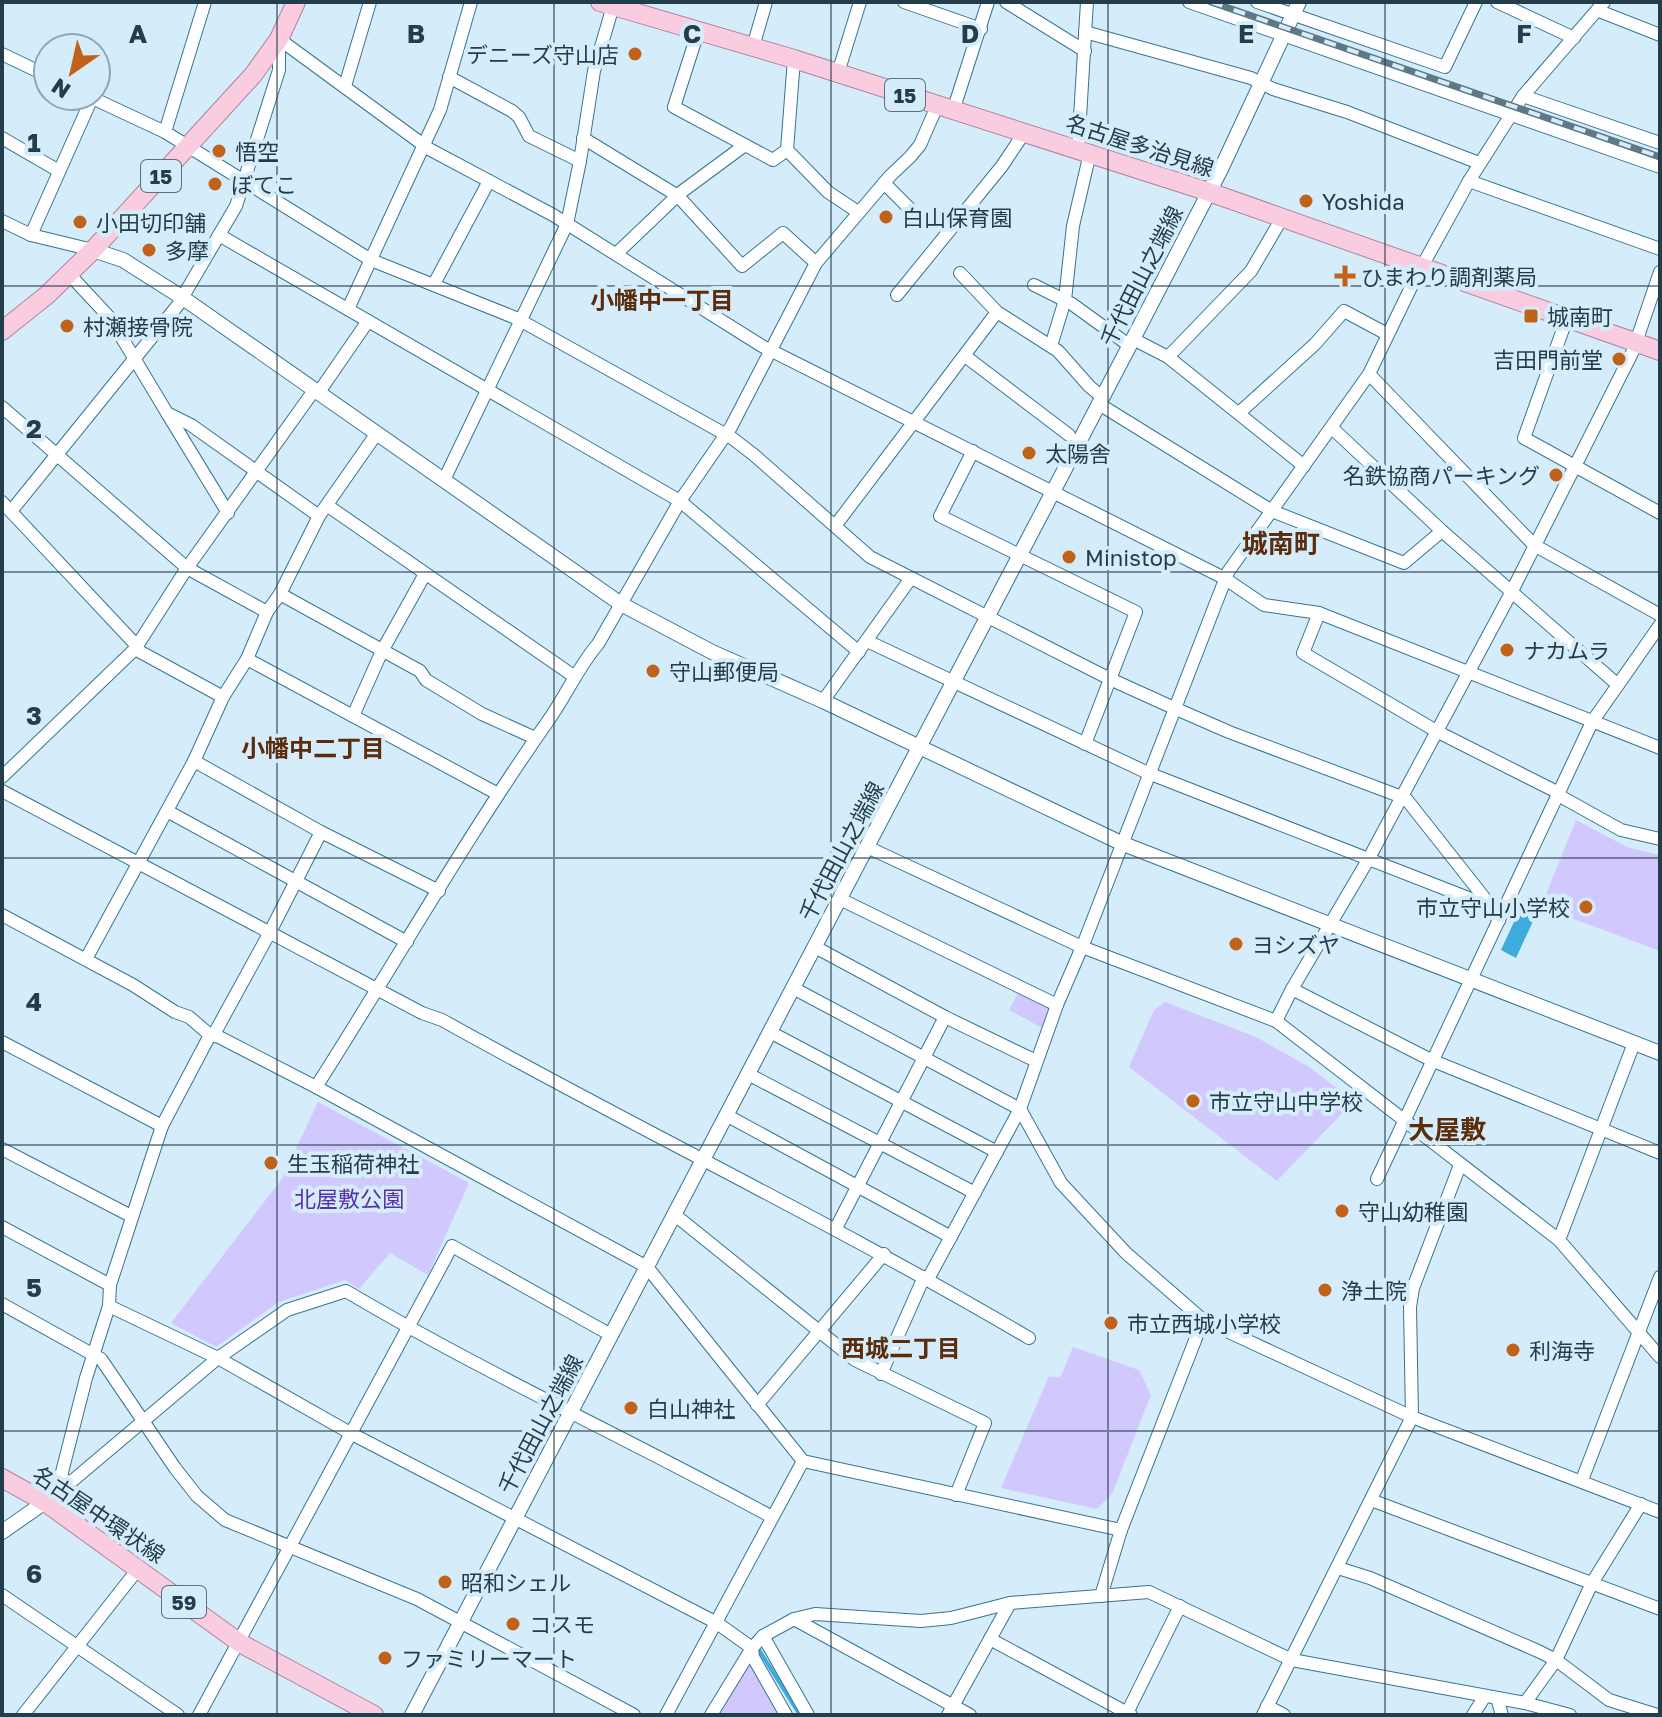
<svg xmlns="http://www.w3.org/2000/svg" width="1662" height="1717" font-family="'Golos Text','Noto Sans JP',sans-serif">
  <rect width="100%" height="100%" fill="#d5edfa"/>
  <g fill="#d1c9fe">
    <polygon points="1576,820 1627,847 1660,855 1660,951 1541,907"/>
    <polygon points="1018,993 1049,1007 1042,1028 1009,1010"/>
    <polygon points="1165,1002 1256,1037 1309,1067 1354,1101 1277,1181 1129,1067 1154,1010"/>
    <polygon points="318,1102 469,1183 428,1275 390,1253 359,1289 345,1280 279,1302 216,1347 171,1323 281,1180"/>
    <polygon points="1073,1347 1139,1370 1151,1395 1112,1494 1097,1509 1001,1488 1049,1376 1060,1378"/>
    <polygon points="750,1660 784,1715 715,1715"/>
  </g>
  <polygon fill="#3dabdc" points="1519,911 1534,919 1516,958 1501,950"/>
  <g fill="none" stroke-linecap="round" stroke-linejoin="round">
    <polyline stroke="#3dabdc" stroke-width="4" points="759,1650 800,1715"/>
    <defs>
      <g id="minor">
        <polyline points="904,2 981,29"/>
        <polyline points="1006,2 1085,51"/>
        <polyline points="1189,2 1660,167"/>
        <polyline points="1257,2 1445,67 1476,2"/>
        <polyline points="1497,2 1574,38"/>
        <polyline points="1599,11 1660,35"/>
        <polyline points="698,32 674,107 773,160 787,150"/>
        <polyline points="1085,32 1251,78 1273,89 1347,112 1479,163"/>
        <polyline points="753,47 766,2"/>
        <polyline points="2,54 48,76"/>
        <polyline points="794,59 787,150 828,192 858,212"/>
        <polyline points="838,73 860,2"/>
        <polyline points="449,77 512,111 519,117 529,136 580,161"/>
        <polyline points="345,86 370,2"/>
        <polyline points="88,96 165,132 371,260 516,318 732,438 754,455 870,557 1110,679 1174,708 1229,732 1402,797 1407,800 1486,900 1499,921"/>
        <polyline points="1523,96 1660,143"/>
        <polyline points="953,111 988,2"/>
        <polyline points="165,132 205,2"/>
        <polyline points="2,138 59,171"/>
        <polyline points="583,138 678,196 742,266 783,233 816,263"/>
        <polyline points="1078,150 1087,2"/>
        <polyline points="1469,181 1660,249"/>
        <polyline points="884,183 911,210"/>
        <polyline points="2,221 31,235 93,250"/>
        <polyline points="31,235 92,98"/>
        <polyline points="219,235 680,501 859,652"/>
        <polyline points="616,254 680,193 745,145"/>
        <polyline points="960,273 997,312 1058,351 1089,386 1102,397"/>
        <polyline points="69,274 110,318 167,413 191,425 319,516"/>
        <polyline points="434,284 489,181"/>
        <polyline points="1034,285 1072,304 1130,346"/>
        <polyline points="897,295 1002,166 1024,133"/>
        <polyline points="348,309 440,110 471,2"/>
        <polyline points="1567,318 1524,438 1660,513"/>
        <polyline points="1133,339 1168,357 1304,466"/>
        <polyline points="1051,346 1065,300 1073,226 1090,153"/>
        <polyline points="965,356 1069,435"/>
        <polyline points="1168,357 1251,271 1282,218"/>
        <polyline points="1369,374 1534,545 1660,615"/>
        <polyline points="319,392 368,321"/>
        <polyline points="1099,404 1272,511 1404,563 1442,531"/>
        <polyline points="2,407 187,568 267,612"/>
        <polyline points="167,413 228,513"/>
        <polyline points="1239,413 1315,344 1344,311 1387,334"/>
        <polyline points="1332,428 1442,531 1618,685"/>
        <polyline points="973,451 940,516 1136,612 1085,744"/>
        <polyline points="444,480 567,224 580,161 594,71 613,6"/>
        <polyline points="2,502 137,646"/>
        <polyline points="328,506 575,677"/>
        <polyline points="12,510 178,305 219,235 236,206 279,70 279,39 429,149 553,215 762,346 1224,578 1264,605 1319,613 1660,748"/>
        <polyline points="835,526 997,312"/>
        <polyline points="280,594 420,671 426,680 482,714 535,738"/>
        <polyline points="1319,613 1303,653 1438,732 1559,793"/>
        <polyline points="867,641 1148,773 1489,906"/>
        <polyline points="135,649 223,697"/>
        <polyline points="247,659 498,794"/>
        <polyline points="823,701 911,578"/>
        <polyline points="353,716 382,651 425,574"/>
        <polyline points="194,761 321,832 439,891"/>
        <polyline points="2,777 135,649 187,568 315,389"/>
        <path d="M 2,791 L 422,1013 L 442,1020 C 637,1129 837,1225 1029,1338"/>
        <polyline points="1558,795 1621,830 1660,839"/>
        <polyline points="167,811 407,942"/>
        <polyline points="867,847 1082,947 1276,1021 1559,1240 1660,1357"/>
        <polyline points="840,899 1057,1005"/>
        <polyline points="2,915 133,985 175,1012 189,1017 210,1035 219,1037 316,1087 647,1267 803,1461 1121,1530"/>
        <polyline points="815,947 945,1017 1036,1061"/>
        <polyline points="86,959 194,761 223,697 247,659 267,612 280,594 319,516 377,433"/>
        <polyline points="793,988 1020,1109 1061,1183 1126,1253 1203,1320 1412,1417 1660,1512"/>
        <polyline points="1292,989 1431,1060 1660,1153"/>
        <polyline points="1276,1021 1292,989 1368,860 1512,591 1633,351 1660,272"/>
        <polyline points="770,1032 997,1152"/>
        <polyline points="213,1036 270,932 321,832"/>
        <polyline points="2,1042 162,1126"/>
        <polyline points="748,1074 975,1193"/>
        <path d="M 316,1087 C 394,965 465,839 548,721 C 566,696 578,667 598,644 L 680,501 L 731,427 L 816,263 L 890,176 L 910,157 L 920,145 L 937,106"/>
        <polyline points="726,1115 951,1237"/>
        <polyline points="2,1149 131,1216"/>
        <polyline points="1377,1179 1592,722 1660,625"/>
        <polyline points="675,1215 855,1360 985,1423 956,1495"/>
        <polyline points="2,1227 110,1285"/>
        <polyline points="836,1228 945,1017"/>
        <polyline points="1559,1240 1634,1043"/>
        <polyline points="928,1279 1020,1109 1057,1005 1085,940 1228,572 1369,374 1414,281 1469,181 1523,96 1604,2"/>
        <polyline points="2,1304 101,1359 175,1468 197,1496 225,1520 417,1599 634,1715"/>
        <polyline points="109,1306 218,1358 352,1434 717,1623 752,1648 753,1657 786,1715"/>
        <polyline points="881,1374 924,1277"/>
        <polyline points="757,1405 884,1254"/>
        <path d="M 60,1480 L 71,1482 L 218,1358 L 287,1310 L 346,1291 C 484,1373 631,1440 772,1517"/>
        <polyline points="1582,1480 1660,1277"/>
        <polyline points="1371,1500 1660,1609"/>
        <polyline points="45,1502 60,1480 86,1378 109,1306 110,1285 162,1126 210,1035"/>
        <polyline points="1338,1568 1370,1578 1538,1651 1556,1660 1609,1700 1657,1715"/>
        <polyline points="2,1595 178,1715"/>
        <polyline points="1101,1596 1121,1530 1203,1320"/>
        <polyline points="794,1619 970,1715"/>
        <polyline points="763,1636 808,1715"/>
        <polyline points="990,1639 1131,1715"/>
        <polyline points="1497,1698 1502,1715"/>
        <polyline points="1525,1703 1556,1660 1592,1583 1641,1504"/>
        <polyline points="1267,1706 1284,1715"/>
        <polyline points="23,1715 138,1569"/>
        <polyline points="199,1715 452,1246 611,1335"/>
        <polyline points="666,1715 803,1461"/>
        <polyline points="711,1715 752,1648 763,1636 794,1619 815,1614 921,1621 951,1618 1010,1603 1149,1592 1292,1660 1525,1703 1570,1715"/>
        <polyline points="948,1715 1010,1603"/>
        <polyline points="1126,1715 1180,1606"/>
        <polyline points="1263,1715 1412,1417 1410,1307 1413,1288 1460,1165"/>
        <polyline points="1473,1715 1485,1696"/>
      </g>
      <g id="tertiary">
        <polyline points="93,250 123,260 183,298 621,604 712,652 823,701 1121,843 1660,1053"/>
        <polyline points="2,1532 45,1502"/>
        <polyline points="412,1715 1133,339 1221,169 1299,2"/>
      </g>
      <g id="primary">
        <polyline points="600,2 794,59 1209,192 1660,351"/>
        <polyline points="2,331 47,295 93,250 253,75 279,39 296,2"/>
        <polyline points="2,1478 45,1502 240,1643 374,1715"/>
      </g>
    </defs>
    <use href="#minor" stroke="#387491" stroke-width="14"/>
    <use href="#tertiary" stroke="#387491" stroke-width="16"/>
    <use href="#primary" stroke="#ad849e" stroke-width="20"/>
    <use href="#minor" stroke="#fff" stroke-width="12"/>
    <use href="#tertiary" stroke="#fff" stroke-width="14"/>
    <use href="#primary" stroke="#facce0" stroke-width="18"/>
    <defs>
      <polyline id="rail" points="1211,2 1660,157"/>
    </defs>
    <use href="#rail" stroke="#5f7885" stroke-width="7"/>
    <use href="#rail" stroke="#d5edfa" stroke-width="4" stroke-dasharray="12" stroke-linecap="butt"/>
  </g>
  <path fill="none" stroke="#243d4a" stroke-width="2" stroke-opacity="0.55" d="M 277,2 L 277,1715M 554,2 L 554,1715M 831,2 L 831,1715M 1108,2 L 1108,1715M 1385,2 L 1385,1715M 2,286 L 1660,286M 2,572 L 1660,572M 2,858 L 1660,858M 2,1145 L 1660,1145M 2,1431 L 1660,1431"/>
  <g fill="#c1621a" stroke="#d5edfa" stroke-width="3">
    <circle cx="635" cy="54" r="8"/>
    <circle cx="219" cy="151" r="8"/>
    <circle cx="215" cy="184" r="8"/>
    <circle cx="1306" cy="201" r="8"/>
    <circle cx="886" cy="217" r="8"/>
    <circle cx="80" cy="222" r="8"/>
    <circle cx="149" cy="250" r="8"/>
    <path d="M1341 264h8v8h8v8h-8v8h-8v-8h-8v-8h8z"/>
    <rect x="1523" y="308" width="16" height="16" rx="4"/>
    <circle cx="67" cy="326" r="8"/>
    <circle cx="1619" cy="359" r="8"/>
    <circle cx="1029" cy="453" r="8"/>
    <circle cx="1556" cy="475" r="8"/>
    <circle cx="1069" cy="557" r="8"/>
    <circle cx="1507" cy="650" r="8"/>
    <circle cx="653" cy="671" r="8"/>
    <circle cx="1586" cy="907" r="8"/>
    <circle cx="1236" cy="944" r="8"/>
    <circle cx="1193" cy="1101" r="8"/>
    <circle cx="271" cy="1163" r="8"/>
    <circle cx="1342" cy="1211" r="8"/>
    <circle cx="1325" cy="1290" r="8"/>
    <circle cx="1111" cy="1323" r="8"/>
    <circle cx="1513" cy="1350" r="8"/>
    <circle cx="631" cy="1408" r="8"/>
    <circle cx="445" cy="1582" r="8"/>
    <circle cx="513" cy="1624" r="8"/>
    <circle cx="385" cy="1658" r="8"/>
  </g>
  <g text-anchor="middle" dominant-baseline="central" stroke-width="8" stroke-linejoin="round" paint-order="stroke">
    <g fill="#d5edfa" stroke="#59727f" stroke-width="2">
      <rect x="885" y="79" width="40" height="32" rx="6"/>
      <rect x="141" y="160" width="40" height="32" rx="6"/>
      <rect x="162" y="1586" width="44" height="32" rx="6"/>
    </g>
    <g font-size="20" font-weight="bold" fill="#243d4a">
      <text x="905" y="95">15</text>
      <text x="161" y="176">15</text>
      <text x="184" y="1602">59</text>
    </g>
    <g font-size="22" fill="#243d4a" stroke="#d5edfa" text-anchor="start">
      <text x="619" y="54" text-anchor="end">デニーズ守山店</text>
      <text x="235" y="151">悟空</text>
      <text x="231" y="184">ぼてこ</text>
      <text x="1322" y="201">Yoshida</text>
      <text x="902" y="217">白山保育園</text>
      <text x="96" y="222">小田切印舗</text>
      <text x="165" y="250">多摩</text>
      <text x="1361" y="276">ひまわり調剤薬局</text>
      <text x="1547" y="316">城南町</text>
      <text x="83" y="326">村瀬接骨院</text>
      <text x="1603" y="359" text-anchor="end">吉田門前堂</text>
      <text x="1045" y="453">太陽舎</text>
      <text x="1540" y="475" text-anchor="end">名鉄協商パーキング</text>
      <text x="1085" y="557">Ministop</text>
      <text x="1523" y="650">ナカムラ</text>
      <text x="669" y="671">守山郵便局</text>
      <text x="1570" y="907" text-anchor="end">市立守山小学校</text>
      <text x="1252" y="944">ヨシズヤ</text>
      <text x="1209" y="1101">市立守山中学校</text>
      <text x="287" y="1163">生玉稲荷神社</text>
      <text x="1358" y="1211">守山幼稚園</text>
      <text x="1341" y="1290">浄土院</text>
      <text x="1127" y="1323">市立西城小学校</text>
      <text x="1529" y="1350">利海寺</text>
      <text x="647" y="1408">白山神社</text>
      <text x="461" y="1582">昭和シェル</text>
      <text x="529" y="1624">コスモ</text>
      <text x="401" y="1658">ファミリーマート</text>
    </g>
    <g font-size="22" fill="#243d4a" stroke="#d5edfa">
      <text transform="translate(1140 145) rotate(18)">名古屋多治見線</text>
      <text transform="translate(1141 276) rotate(-63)">千代田山之端線</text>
      <text transform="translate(841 851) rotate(-62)">千代田山之端線</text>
      <text transform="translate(540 1424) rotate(-62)">千代田山之端線</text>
      <text transform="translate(99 1514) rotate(34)">名古屋中環状線</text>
    </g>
    <g font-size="22" fill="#5831aa" stroke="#d5edfa">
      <text x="349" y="1198">北屋敷公園</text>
    </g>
    <g font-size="24" font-weight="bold" fill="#5b2d0d" stroke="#d5edfa">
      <text x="662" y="299">小幡中一丁目</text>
      <text x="313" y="747">小幡中二丁目</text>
      <text x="901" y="1347">西城二丁目</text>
    </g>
    <g font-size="26" font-weight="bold" fill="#5b2d0d" stroke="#d5edfa">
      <text x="1281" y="543">城南町</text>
      <text x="1447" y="1129">大屋敷</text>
    </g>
  </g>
  <g font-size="26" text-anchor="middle" font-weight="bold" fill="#243d4a" stroke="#d5edfa" stroke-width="8" stroke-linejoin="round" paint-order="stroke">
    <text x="138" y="43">A</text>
    <text x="416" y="43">B</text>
    <text x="692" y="43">C</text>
    <text x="970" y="43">D</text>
    <text x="1246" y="43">E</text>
    <text x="1524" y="43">F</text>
    <text x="34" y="152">1</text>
    <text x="34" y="438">2</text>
    <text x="34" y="725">3</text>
    <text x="34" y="1011">4</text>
    <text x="34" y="1297">5</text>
    <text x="34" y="1583">6</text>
  </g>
  <rect width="1662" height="1717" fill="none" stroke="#243d4a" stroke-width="8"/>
  <g transform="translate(72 72) rotate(214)"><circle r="38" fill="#d5edfa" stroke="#8ea7b4" stroke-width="2"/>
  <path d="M0-6L14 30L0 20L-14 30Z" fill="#c1621a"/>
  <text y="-12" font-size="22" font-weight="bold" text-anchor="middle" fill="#243d4a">N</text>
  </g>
</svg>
